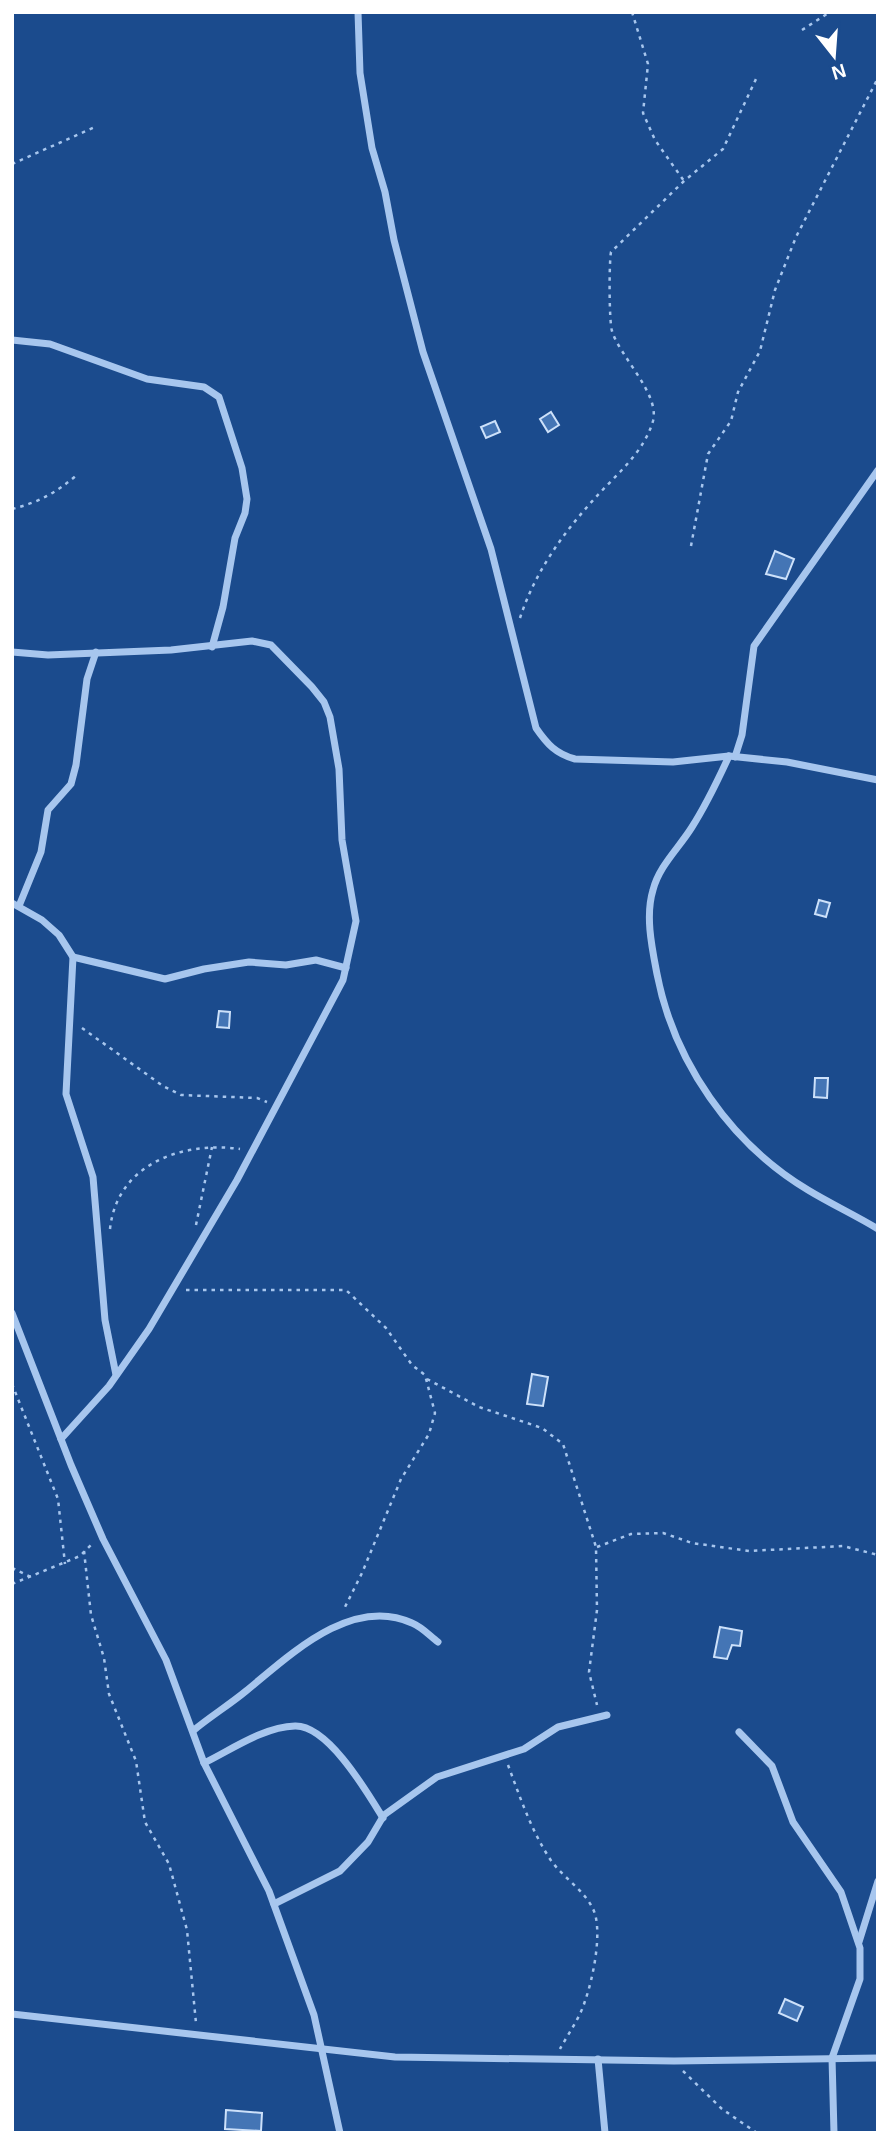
<svg xmlns="http://www.w3.org/2000/svg" width="890" height="2145" viewBox="0 0 890 2145" font-family="Arial,sans-serif">
<style>
.building{fill:#4475b5;stroke:#cde1fa;stroke-width:2}
.lines{fill:none;stroke-linecap:round;stroke-linejoin:round}
.path{stroke:#a7c6ee;stroke-width:2.5;stroke-dasharray:3.5 5;stroke-linecap:butt}
.street{stroke:#a7c6ee;stroke-width:7}
</style>
<rect width="100%" height="100%" fill="#1b4b8d"/>
<!-- building -->
<g class="building">
<path d="M551,412l8,13 -11,7 -8,-13z"/>
<path d="M495,421l5,11 -14,6 -5,-11z"/>
<path d="M775,551l19,8 -8,20 -20,-5z"/>
<path d="M819,900l11,3 -4,14 -11,-3z"/>
<path d="M219,1011l11,1 -1,16 -12,-1z"/>
<path d="M815,1078h13l-1,20 -13,-1z"/>
<path d="M532,1374l16,3 -5,29 -16,-2z"/>
<path d="M720,1627l22,4 -2,15 -8,-1 -5,14 -13,-2z"/>
<path d="M785,1999l18,8 -6,14 -18,-8z"/>
<path d="M226,2110l36,3 -1,18 -36,-2z"/>
</g>
<g class="lines">
<!-- path -->
<g class="path">
<path d="M632,12l16,52 -5,49 12,27 29,41"/>
<path d="M802,30l28,-18"/>
<path d="M12,164l83,-37"/>
<path d="M12,509c28,-7 45,-17 66,-35"/>
<path d="M691,546l17,-92 23,-33 7,-29 22,-41 15,-61 21,-53 82,-159"/>
<path d="M520,618c15,-46 43,-85 76,-121 21,-23 48,-45 57,-76 7,-27 -33,-64 -41,-90 -3,-9 -3,-69 -1,-79l73,-71 39,-32 33,-70"/>
<path d="M82,1028l81,58 18,9 76,3 10,4"/>
<path d="M196,1225l16,-78"/>
<path d="M110,1229c7,-66 74,-88 130,-80"/>
<path d="M186,1290h160l40,38 26,37 13,10 10,38 -6,21 -28,45 -39,94 -19,38"/>
<path d="M427,1379l52,28 63,21 21,16 33,103 1,63 -8,62 8,33"/>
<path d="M12,1384l46,115 7,65"/>
<path d="M597,1547l34,-13 32,-1 29,10 57,8 94,-5 35,9"/>
<path d="M84,1551l7,64 13,43 5,36 27,67 9,61 24,42 18,66 9,93"/>
<path d="M12,1568l19,9"/>
<path d="M12,1584l68,-28 12,-12"/>
<path d="M508,1765c12,32 23,65 42,94 12,18 32,29 42,48 12,20 1,72 -7,94 -5,17 -17,33 -25,48"/>
<path d="M683,2071l39,38 35,24"/>
</g>
<!-- street -->
<g class="street">
<path d="M358,12l2,61 12,75 13,44 9,48 29,112 68,197 45,179c11,16 20,26 39,31l98,3 56,-6 58,6 91,18"/>
<path d="M12,340l38,4 97,35 57,8 15,10 23,71 5,31 -2,14 -10,25 -12,69 -11,40"/>
<path d="M12,652l36,3 123,-5 81,-9 19,4 41,42 12,15 6,15 9,52 3,71 14,81 -13,59 -106,200 -88,149 -40,57 -48,53"/>
<path d="M729,756c-11,24 -23,49 -37,71 -13,21 -33,39 -39,63 -8,26 -1,58 4,84 17,88 74,170 151,216 23,14 47,25 70,39"/>
<path d="M735,757l7,-22 12,-89 124,-176"/>
<path d="M12,903l30,17 17,15 14,22 -7,137 27,83 12,143 11,55"/>
<path d="M19,906l22,-54 7,-42 23,-26 5,-19 11,-86 9,-27"/>
<path d="M73,957l92,22 39,-10 45,-7 37,3 30,-5 30,8"/>
<path d="M12,1313l59,152 32,74 63,121 38,103 65,128 45,124 26,118"/>
<path d="M194,1730c17,-14 35,-25 52,-39 43,-35 105,-96 166,-68 10,4 18,13 26,19"/>
<path d="M739,1732l33,34 21,56 48,70 19,56v31l-28,79 2,75"/>
<path d="M204,1763c27,-13 59,-36 91,-37 33,-1 72,66 88,92"/>
<path d="M274,1904l66,-33 28,-29 16,-27 53,-38 87,-28 34,-22 49,-12"/>
<path d="M859,1942l19,-61"/>
<path d="M12,2014l383,43 279,4 204,-3"/>
<path d="M598,2059l7,74"/>
</g>
</g>
<!-- border -->
<rect width="890" height="2145" fill="none" stroke="#ffffff" stroke-width="28"/>
<!-- north arrow -->
<g transform="translate(834 56) rotate(163)" stroke="#1b4b8d" stroke-width="5" paint-order="stroke">
<path d="M0-5L12 26L0 18L-12 26Z" fill="#ffffff"/>
<text y="-10" font-size="19" font-weight="bold" text-anchor="middle" fill="#ffffff">N</text>
</g>
</svg>
